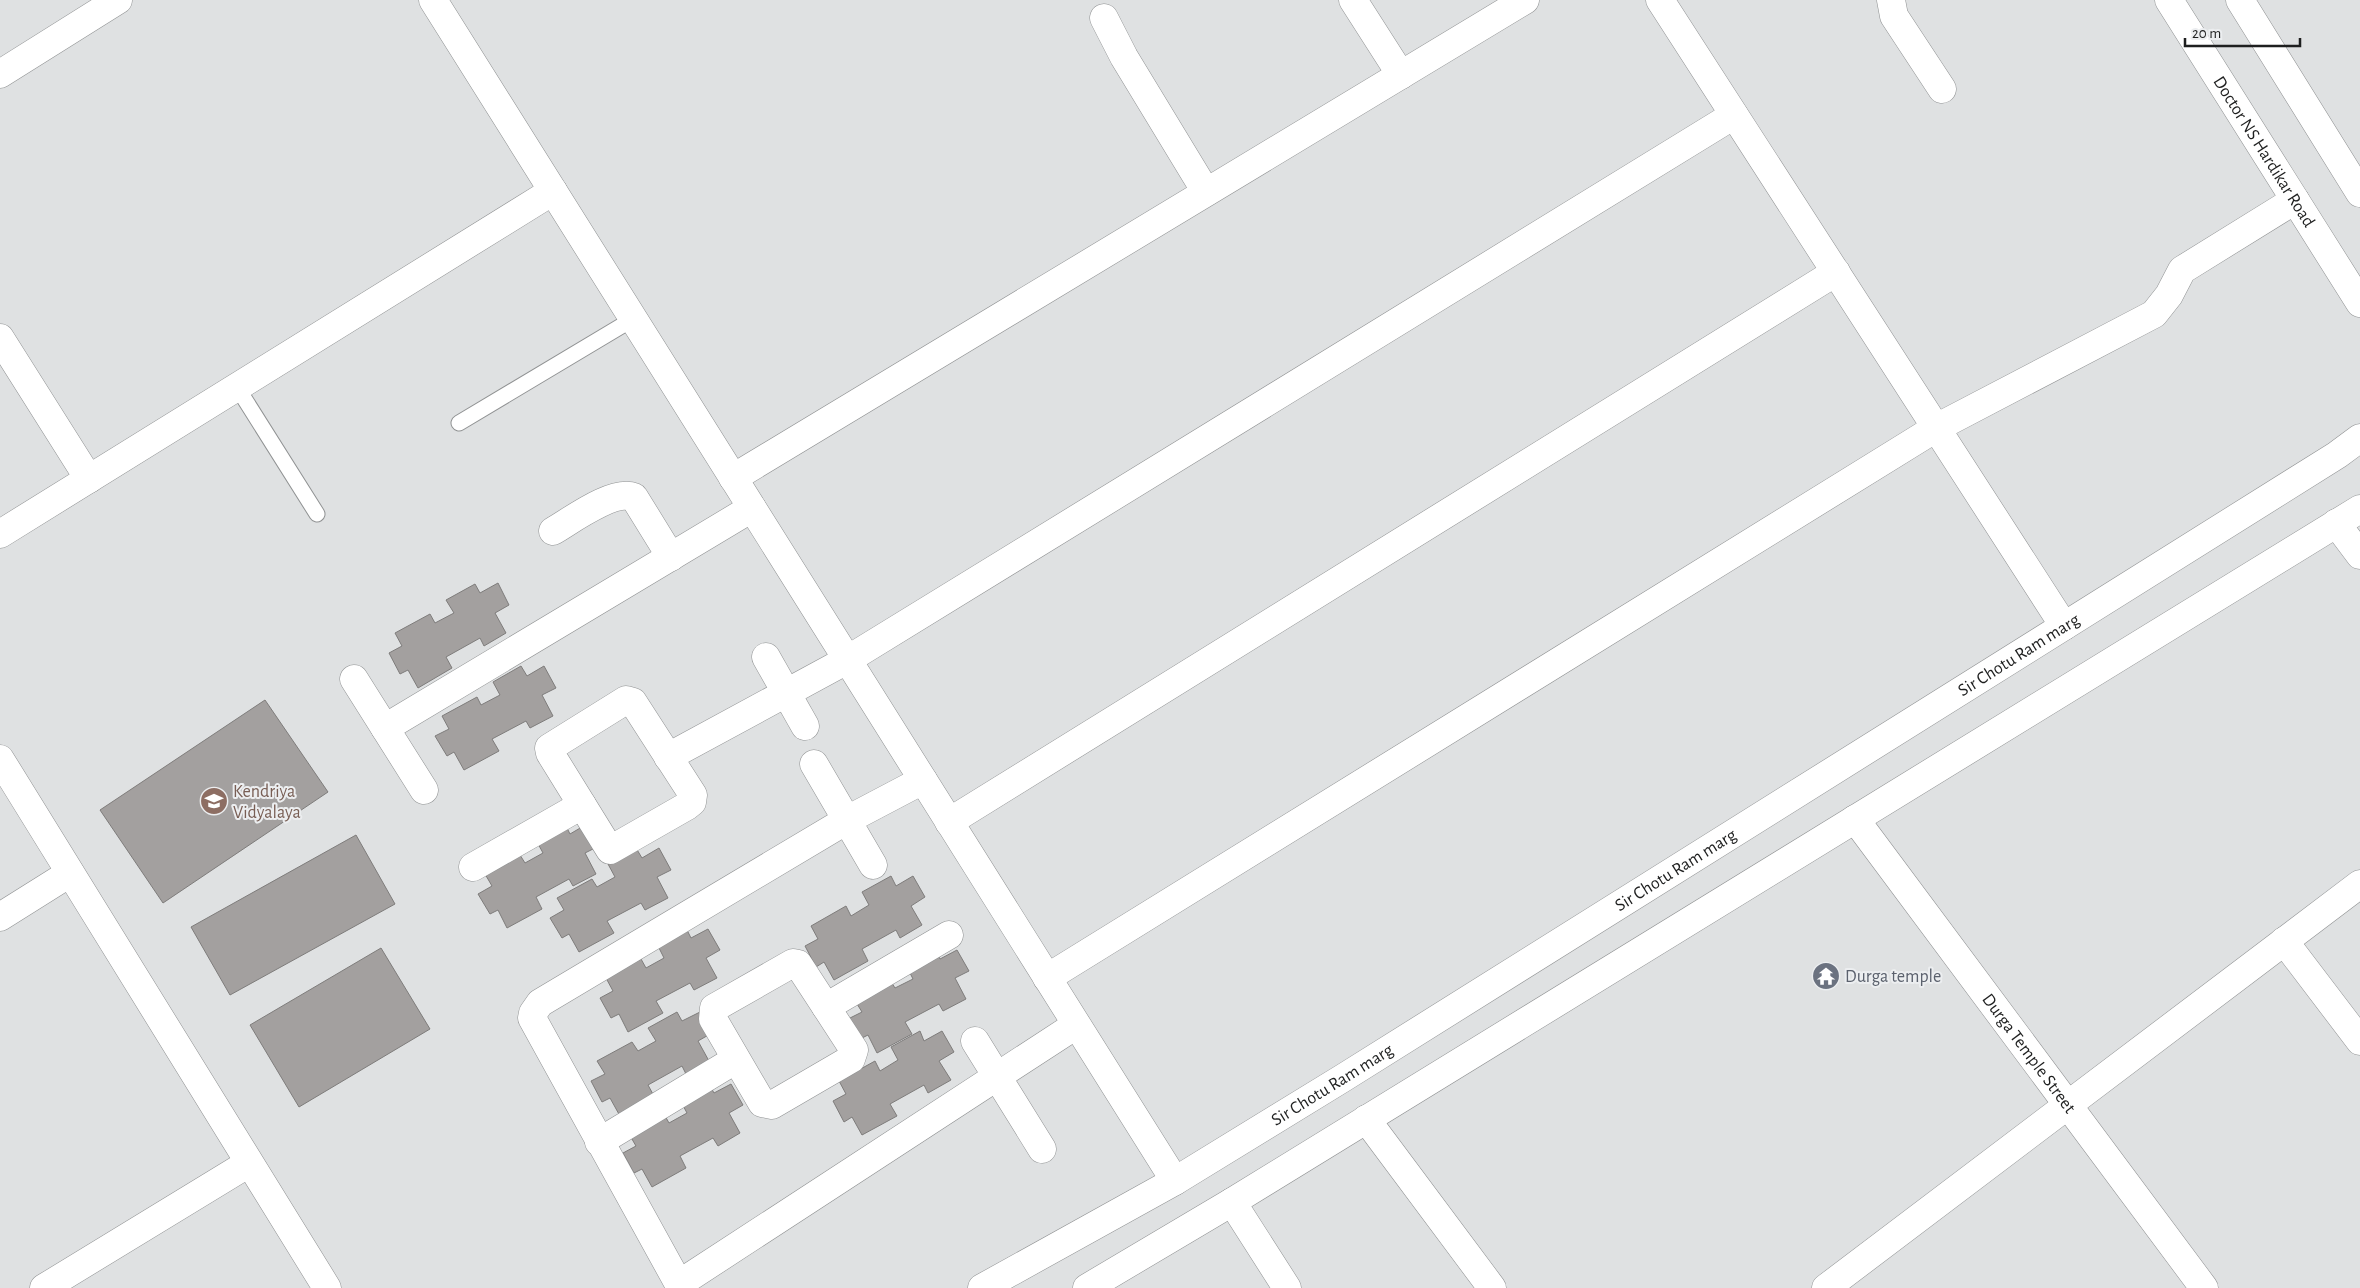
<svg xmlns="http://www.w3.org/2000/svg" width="2360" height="1288" viewBox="0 0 2360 1288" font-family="'Alegreya Sans',sans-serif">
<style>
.building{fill:#a3a09f;stroke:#7e7c7b}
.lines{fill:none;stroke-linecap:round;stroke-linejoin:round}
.service-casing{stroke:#909293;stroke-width:17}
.minor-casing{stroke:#909293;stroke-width:29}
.tertiary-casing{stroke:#909293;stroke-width:29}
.service{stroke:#fff;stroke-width:15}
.minor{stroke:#fff;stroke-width:28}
.tertiary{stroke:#fff;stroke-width:28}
.labels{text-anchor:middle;stroke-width:4;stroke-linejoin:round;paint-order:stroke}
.street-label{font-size:18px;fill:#1e1f1f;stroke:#eceef0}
.education-label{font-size:18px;fill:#785e54;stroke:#eceef0;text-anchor:start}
.worship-label{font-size:18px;fill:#5b616d;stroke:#eceef0;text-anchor:start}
</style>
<rect width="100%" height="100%" fill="#dfe1e2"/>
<!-- building -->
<g class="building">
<path d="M498,583l11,22 -14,8 11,20 -22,13 -4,-8 -34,19 6,11 -34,20 -10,-18 -8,4 -11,-21 13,-7 -7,-13 35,-19 5,9 19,-10 -8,-13 29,-16 5,9z"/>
<path d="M521,666l6,10 17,-10 12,22 -14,7 11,21 -23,12 -4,-7 -34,18 7,12 -35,19 -10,-18 -7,4 -12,-20 14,-7 -7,-13 35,-19 4,8 19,-10 -7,-13z"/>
<path d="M265,700l63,92 -165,111 -63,-93z"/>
<path d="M565,824l5,10 17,-10 12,22 -14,7 11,21 -23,12 -4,-7 -33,18 6,12 -35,19 -9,-18 -8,4 -12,-20 14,-8 -7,-12 35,-19 5,8 18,-10 -7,-13z"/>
<path d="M356,835l39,69 -165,91 -39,-68z"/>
<path d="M636,848l6,10 17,-10 12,22 -14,7 11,21 -23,12 -4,-7 -34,18 7,12 -35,19 -10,-18 -7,4 -12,-20 14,-8 -7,-12 35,-19 5,8 18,-10 -7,-13z"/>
<path d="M891,876l5,10 17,-10 12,21 -14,9 11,19 -22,13 -4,-8 -34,19 6,12 -34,19 -10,-18 -8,5 -11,-21 13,-7 -7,-13 35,-20 5,10 18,-11 -7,-13z"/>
<path d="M686,928l5,10 17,-9 12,21 -14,8 11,20 -23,12 -4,-7 -34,18 7,12 -35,19 -9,-18 -8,4 -11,-20 13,-7 -7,-13 35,-19 5,9 18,-10 -7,-14z"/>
<path d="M381,948l49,81 -131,78 -49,-82z"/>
<path d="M935,949l5,10 17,-9 12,21 -14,7 11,21 -23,12 -4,-7 -34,18 7,12 -35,19 -9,-18 -8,4 -12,-20 14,-7 -8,-13 36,-19 5,8 18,-9 -7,-14z"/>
<path d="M677,1012l5,9 18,-9 12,21 -14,8 11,20 -23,13 -4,-8 -34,19 6,11 -34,20 -10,-18 -8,4 -11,-21 14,-7 -8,-13 35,-19 6,9 18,-10 -8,-13z"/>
<path d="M920,1031l4,10 18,-10 12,21 -15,9 12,19 -23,13 -4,-8 -34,19 7,12 -35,19 -10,-18 -8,5 -11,-21 13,-7 -7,-13 36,-20 5,10 18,-11 -7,-13z"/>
<path d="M709,1084l5,9 17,-9 12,21 -14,8 11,20 -22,13 -5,-8 -33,18 6,12 -34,19 -10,-18 -8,4 -11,-20 13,-7 -7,-12 35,-20 5,9 18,-10 -7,-13z"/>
</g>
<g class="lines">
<!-- service casing -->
<g class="service-casing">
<g id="service">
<path d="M237,387l80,127"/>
<path d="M459,423l174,-104"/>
</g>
</g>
<!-- minor casing -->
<g class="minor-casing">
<g id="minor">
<path d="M433,0l742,1181"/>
<path d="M1353,0l48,75"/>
<path d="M1660,0l404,626"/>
<path d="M1891,0l3,16 48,73"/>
<path d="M1104,18l20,39 82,135"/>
<path d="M0,74l118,-74"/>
<path d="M0,338l89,141"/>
<path d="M733,478l792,-478"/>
<path d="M2336,523l24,32"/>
<path d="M553,531c19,-11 60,-42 81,-34l37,60"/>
<path d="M0,534l553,-343"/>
<path d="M766,657l39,69"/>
<path d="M354,679l70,111"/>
<path d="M626,700l7,2 60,93 -1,7 -5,4 -77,44 -60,-97 -1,-5z"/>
<path d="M385,728l367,-220"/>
<path d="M668,757l179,-97 887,-545"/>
<path d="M0,759l327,529"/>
<path d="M814,764l59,101"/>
<path id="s1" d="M1855,819l349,469"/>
<path d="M949,822l887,-550"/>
<path d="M473,867l109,-62"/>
<path d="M0,917l70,-44"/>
<path d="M2284,941l76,100"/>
<path d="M793,963l5,1 56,86 -3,9 -79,46 -10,-2 -49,-84 1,-11z"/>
<path d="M1047,978l889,-550 218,-114 15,-19 13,-25 113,-70"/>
<path d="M826,1007l123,-72"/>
<path d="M975,1041l67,108"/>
<path d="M599,1142l136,-82"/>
<path d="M1232,1202l55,86"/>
<path d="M679,1284l397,-259"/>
<path d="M44,1288l205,-125"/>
<path d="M681,1288l-149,-270 1,-5 7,-10 307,-183 76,-40"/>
<path d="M1826,1288l534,-404"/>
</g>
</g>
<!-- tertiary casing -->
<g class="tertiary-casing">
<g id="tertiary">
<path id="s2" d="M2169,0l191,303"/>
<path d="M2240,0l120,193"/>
<path d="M1366,1119l126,169"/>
<path id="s3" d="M982,1288l193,-107 168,-103 994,-623 23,-17"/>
<path d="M1087,1288l145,-86 1128,-693"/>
</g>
</g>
<!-- service -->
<use href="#service" class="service"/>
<!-- minor -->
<use href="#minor" class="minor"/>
<!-- tertiary -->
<use href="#tertiary" class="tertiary"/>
</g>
<!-- icons -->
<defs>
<g id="school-disc" transform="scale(1.4375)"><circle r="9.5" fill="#8d6e63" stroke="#eceef0"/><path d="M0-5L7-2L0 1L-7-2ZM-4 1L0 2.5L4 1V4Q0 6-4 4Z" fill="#fff"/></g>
<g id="temple-disc" transform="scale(1.4375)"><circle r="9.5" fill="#6b7280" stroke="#eceef0"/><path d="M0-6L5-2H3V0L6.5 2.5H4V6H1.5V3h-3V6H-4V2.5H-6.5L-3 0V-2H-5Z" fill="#fff"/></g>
</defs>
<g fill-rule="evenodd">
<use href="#school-disc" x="214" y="801"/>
<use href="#temple-disc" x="1826" y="976"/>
</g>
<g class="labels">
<!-- street labels -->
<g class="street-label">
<text dy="6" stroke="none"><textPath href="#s2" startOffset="179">Doctor NS Hardikar Road</textPath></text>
<text dy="6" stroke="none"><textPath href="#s3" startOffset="1215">Sir Chotu Ram marg</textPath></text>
<text dy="6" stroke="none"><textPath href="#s3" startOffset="810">Sir Chotu Ram marg</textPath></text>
<text dy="6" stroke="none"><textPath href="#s1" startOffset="292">Durga Temple Street</textPath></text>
<text dy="6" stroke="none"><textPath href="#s3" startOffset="405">Sir Chotu Ram marg</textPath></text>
</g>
<!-- education labels -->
<g class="education-label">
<text x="233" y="797">Kendriya<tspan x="233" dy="21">Vidyalaya</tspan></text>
</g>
<!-- worship labels -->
<g class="worship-label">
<text x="1845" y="982">Durga temple</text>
</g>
</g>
<!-- scale -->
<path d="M2185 38v8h115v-8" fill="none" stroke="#1e1f1f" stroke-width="2.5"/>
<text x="2192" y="38" font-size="15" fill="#1e1f1f" stroke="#eceef0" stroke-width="4" paint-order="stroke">20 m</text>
</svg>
